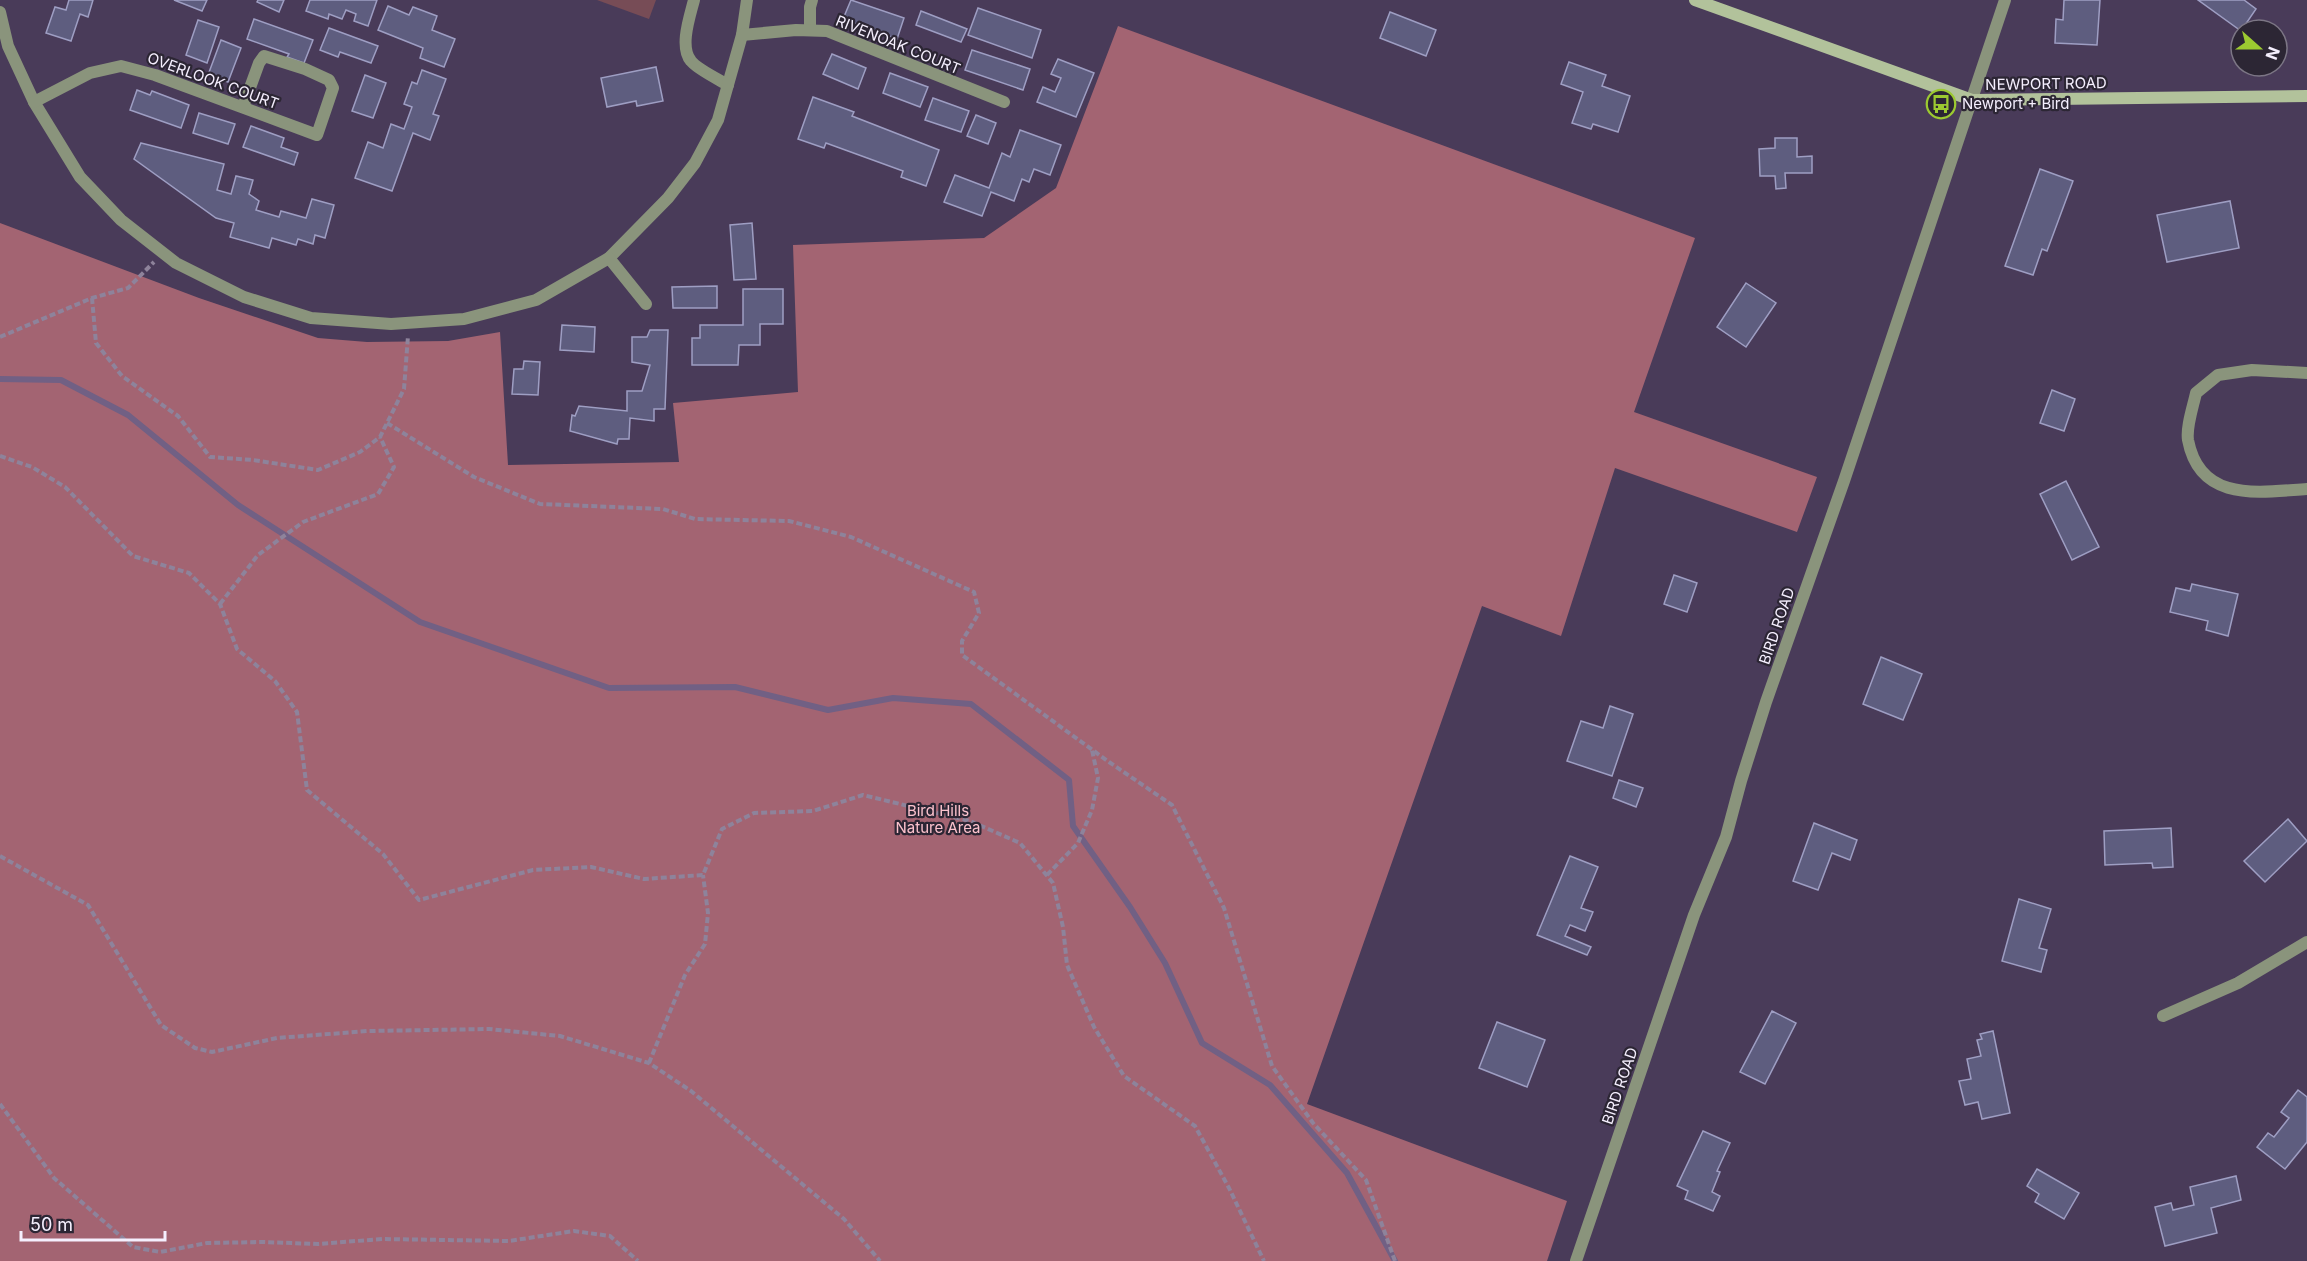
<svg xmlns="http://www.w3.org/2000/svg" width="2307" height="1261" viewBox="0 0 2307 1261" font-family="Inter,sans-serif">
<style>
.green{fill:#774c56}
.forest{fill:#a36472}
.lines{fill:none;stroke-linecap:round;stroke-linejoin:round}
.stream{stroke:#716084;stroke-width:6}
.building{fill:#5e5d7f;stroke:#9e9ec3;stroke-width:1.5}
.path{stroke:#8e839b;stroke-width:4;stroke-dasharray:6 3;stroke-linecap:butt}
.lane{stroke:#8a947c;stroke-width:12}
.street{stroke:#8a947c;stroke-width:12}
.secondary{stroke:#b2c29b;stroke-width:12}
.labels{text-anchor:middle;stroke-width:4.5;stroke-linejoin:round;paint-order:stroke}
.street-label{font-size:15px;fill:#f5effe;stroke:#2c2634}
.poi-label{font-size:15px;fill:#f5effe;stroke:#2c2634;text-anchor:start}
.park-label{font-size:15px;fill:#fcc2cd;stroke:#2c2634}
</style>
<rect width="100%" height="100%" fill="#493b59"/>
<!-- green -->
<path class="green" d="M597,0h59l-7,19z"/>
<!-- forest -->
<path class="forest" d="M1118,26l577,212 -61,174 183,65 -20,55 -182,-64 -54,168 -79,-30 -175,498 260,97 -20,60h-1547v-1038l199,75 119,40 49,4 81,-1 52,-9 8,133 171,-3 -6,-59 125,-11 -5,-147 191,-7 72,-50z"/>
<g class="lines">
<!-- stream -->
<path class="stream" d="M0,379l61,1 67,35 110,90 182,117 189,66 126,-1 93,23 65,-12 78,6 98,76 4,46 57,81 35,56 37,80 68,42 77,88 48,88"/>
</g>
<!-- building -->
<g class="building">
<path d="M69,0h24l-5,17 -8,-3 -9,27 -25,-8 9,-26 11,3z"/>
<path d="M174,0h33l-5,11z"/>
<path d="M258,0h26l-5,12 -22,-10z"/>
<path d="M310,0h67l-9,26 -14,-5 2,-7 -10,-4 -4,9 -13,-5 -1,5 -22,-8z"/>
<path d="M851,0l53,18 -7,21 -54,-20z"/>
<path d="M2064,0h36l-3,45 -42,-2 1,-24 7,1z"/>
<path d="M2198,0h46l12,9 -15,22z"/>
<path d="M388,6l21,9 4,-8 24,9 -5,14 23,9 -11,28 -24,-9 3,-10 -45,-18z"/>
<path d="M978,8l63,22 -9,28 -64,-23z"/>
<path d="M921,11l46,18 -6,13 -45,-17z"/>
<path d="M1390,12l46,18 -10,26 -46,-18z"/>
<path d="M254,19l59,21 -9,23 -17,-6 2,-3 -42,-15z"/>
<path d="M198,20l21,7 -12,36 -21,-8z"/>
<path d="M329,28l49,18 -7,17 -31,-11 -2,5 -18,-7z"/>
<path d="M221,40l20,8 -13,34 -20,-7z"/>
<path d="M972,50l58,19 -7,21 -58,-20z"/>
<path d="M832,54l34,14 -8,21 -35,-15z"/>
<path d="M1058,59l36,14 -18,44 -39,-15 6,-15 12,5 6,-14 -10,-4z"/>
<path d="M1569,62l37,13 -4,11 28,10 -12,36 -25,-8 -2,5 -19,-6 11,-31 -22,-8z"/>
<path d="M656,67l7,34 -26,5 -1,-5 -29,6 -6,-29z"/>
<path d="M422,70l24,9 -13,35 6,2 -9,24 -17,-7 -21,58 -37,-13 13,-36 15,6 8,-24 13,5 8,-22 -8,-3 8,-22 5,2z"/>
<path d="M890,73l38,14 -8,20 -37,-14z"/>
<path d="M365,75l21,8 -13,35 -21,-7z"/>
<path d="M137,90l13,5 2,-4 37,14 -8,23 -51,-18z"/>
<path d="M813,97l41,15 -2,4 87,34 -13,36 -25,-9 2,-6 -77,-28 -2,5 -26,-9z"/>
<path d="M933,98l36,13 -8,21 -36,-12z"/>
<path d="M199,113l36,11 -7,20 -35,-11z"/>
<path d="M976,115l20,8 -8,21 -21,-8z"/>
<path d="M251,126l33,12 -3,9 17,6 -4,12 -51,-18z"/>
<path d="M1020,130l41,15 -11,30 -16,-6 -5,13 -7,-3 -8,22 -23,-9 -9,24 -38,-14 11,-27 34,13 13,-35 8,4z"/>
<path d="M1775,138h22v19l15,-1v17h-27l1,15 -10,1 -1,-13h-15l-1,-27 16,-1z"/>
<path d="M141,143l83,21 -7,26 14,4 5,-18 17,4 -4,14 10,7 -3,9 23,7 2,-6 25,7 6,-19 22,6 -9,33 -10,-3 -2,9 -15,-5 -2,6 -24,-7 -3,10 -39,-11 4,-14 -18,-5 -82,-59z"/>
<path d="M2040,169l33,12 -26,70 -5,-2 -9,26 -28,-9z"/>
<path d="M2230,201l9,47 -72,14 -10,-47z"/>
<path d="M752,223l4,56 -22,1 -4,-55z"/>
<path d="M1746,283l30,20 -30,44 -29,-20z"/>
<path d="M717,286v22h-44l-1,-21z"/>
<path d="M743,289h40v35h-23v21h-21l-1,20h-46v-27h8v-13h43z"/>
<path d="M562,325l33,2 -1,25 -34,-2z"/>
<path d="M650,330h18l-3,79h-11v12l-24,-3 -1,21h-11l-1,5 -47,-13 2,-16 3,1 4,-10 48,5v-20h15l8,-26 -18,-3v-25h15z"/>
<path d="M524,361l16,1 -2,33 -26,-1 2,-25h9z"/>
<path d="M2052,390l23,9 -11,32 -24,-8z"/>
<path d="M2066,481l33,66 -27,13 -32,-66z"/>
<path d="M1674,575l23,8 -10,29 -23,-8z"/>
<path d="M2192,584l46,10 -10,42 -22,-6 2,-9 -38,-9 6,-24 14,3z"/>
<path d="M1881,657l41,17 -19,46 -40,-16z"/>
<path d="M1610,706l23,8 -21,62 -45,-15 14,-40 22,7z"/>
<path d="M1619,780l24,8 -7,19 -23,-9z"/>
<path d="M2288,819l19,22 -42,41 -21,-21z"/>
<path d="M1814,823l43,17 -7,20 -18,-7 -14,37 -25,-9z"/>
<path d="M2171,828l2,39 -20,1 -1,-5 -47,2 -1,-34z"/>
<path d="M1570,856l28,11 -17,41 12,4 -8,19 -15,-6 -5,11 26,11 -4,8 -50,-20z"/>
<path d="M2019,899l32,10 -12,39 8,2 -6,22 -39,-11z"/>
<path d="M1772,1011l24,12 -31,61 -25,-12z"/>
<path d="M1497,1022l48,18 -18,47 -48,-19z"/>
<path d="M1993,1031l17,82 -28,6 -4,-17 -13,3 -6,-24 12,-2 -4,-20 14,-3 -4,-16 5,-1 -2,-5z"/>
<path d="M2298,1090l9,7v45l-22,27 -28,-22 11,-14 6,4 15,-19 -8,-6z"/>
<path d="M1703,1131l27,12 -13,28 3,1 -8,20 8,4 -7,15 -28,-12 3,-8 -11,-5z"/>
<path d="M2037,1169l42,24 -15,26 -29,-17 4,-8 -12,-8z"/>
<path d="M2236,1176l5,24 -30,8 6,25 -52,13 -10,-39 16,-4 2,7 21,-5 -4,-18z"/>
</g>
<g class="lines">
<!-- path -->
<g class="path">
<path d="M92,298l4,45 26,33 56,40 32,41 43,3 65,10 42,-18 20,-15 24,-48 4,-53"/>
<path d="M0,337l92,-39 36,-10 26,-26"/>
<path d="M387,423l87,54 66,27 123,5 32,10 94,2 62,16 123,55 5,21 -17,28v14l147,107 63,43 52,103 48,158 41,57 53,57 29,81"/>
<path d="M0,456l32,11 33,20 68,69 56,17 31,31 17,45 38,32 22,31 10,78 76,64 36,46 114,-30 58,-3 53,12 59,-4 19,-46 32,-16 59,-2 50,-16 107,26 50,22 33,40 10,44 4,38 27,62 30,49 71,50 34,62 35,73"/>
<path d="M220,604l38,-49 45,-33 75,-28 16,-27 -14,-30"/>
<path d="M0,856l88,49 73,120 34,23 17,4 65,-14 91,-7 121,-2 71,7 89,27 42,28 153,128 36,42"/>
<path d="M1047,875l31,-32 14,-33 6,-32 -6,-28"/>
<path d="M649,1063l36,-88 20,-31 3,-31 -5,-38"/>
<path d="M0,1104l54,74 79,69 27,5 47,-9 56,-1 55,2 64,-5 127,2 65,-10 36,5 28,25"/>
</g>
<!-- lane -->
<g class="lane">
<path d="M694,0c-4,16 -15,47 -3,61 6,8 27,18 37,24"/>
<path d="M810,30v-23l2,-7"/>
<path d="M2307,373l-55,-3 -34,5 -22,18c-3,14 -10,34 -8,47 12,63 71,52 119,49"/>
</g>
<!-- street -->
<g class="street">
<path d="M0,12l8,34 26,56 46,75 41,43 55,43 68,34 67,21 80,6 73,-5 72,-19 73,-42 59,-60 27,-35 23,-43 24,-85 5,-35"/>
<path d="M742,35l54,-5 31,1 177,71"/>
<path d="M34,102l56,-29 31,-7 34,9 162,60 16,-47 -4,-8 -24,-11 -41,-13 -5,7 -16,44"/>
<path d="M609,258l37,46"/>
<path d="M2163,1016l75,-33 69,-41"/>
<path d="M1576,1261l118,-346 32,-78 15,-56 25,-79 78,-221 161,-481"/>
</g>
<!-- secondary -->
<path class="secondary" d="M1695,0l277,100 335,-4"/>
</g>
<!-- icons -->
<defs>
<g id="bus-ring" transform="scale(1.5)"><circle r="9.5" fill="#2c2634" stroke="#9cca31" stroke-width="1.5"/><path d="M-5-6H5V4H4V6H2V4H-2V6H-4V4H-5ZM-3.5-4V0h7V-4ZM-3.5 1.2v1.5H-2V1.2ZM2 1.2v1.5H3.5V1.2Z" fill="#9cca31"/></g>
</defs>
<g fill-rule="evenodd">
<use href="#bus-ring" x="1941" y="104"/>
</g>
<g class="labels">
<!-- street labels -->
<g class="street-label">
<text transform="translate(898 45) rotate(22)" y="5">RIVENOAK COURT</text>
<text transform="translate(213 81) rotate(20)" y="5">OVERLOOK COURT</text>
<text transform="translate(2046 84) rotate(-1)" y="5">NEWPORT ROAD</text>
<text transform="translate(1777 626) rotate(-71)" y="5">BIRD ROAD</text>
<text transform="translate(1620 1086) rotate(-71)" y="5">BIRD ROAD</text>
</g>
<!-- poi labels -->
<g class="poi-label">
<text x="1962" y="109">Newport + Bird</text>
</g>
<!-- park labels -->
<g class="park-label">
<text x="938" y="816">Bird Hills<tspan x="938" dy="17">Nature Area</tspan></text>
</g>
</g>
<!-- north arrow -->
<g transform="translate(2259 48) rotate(111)"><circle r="28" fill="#2c2634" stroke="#7c7685" stroke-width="1.5"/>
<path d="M0-4.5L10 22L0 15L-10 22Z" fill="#9cca31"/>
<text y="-9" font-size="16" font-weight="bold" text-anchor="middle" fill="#f5effe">N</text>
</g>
<!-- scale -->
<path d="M21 1231v9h144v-9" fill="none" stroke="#f5effe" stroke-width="3"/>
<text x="30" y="1231" font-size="18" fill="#f5effe" stroke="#2c2634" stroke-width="4.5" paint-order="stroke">50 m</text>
</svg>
